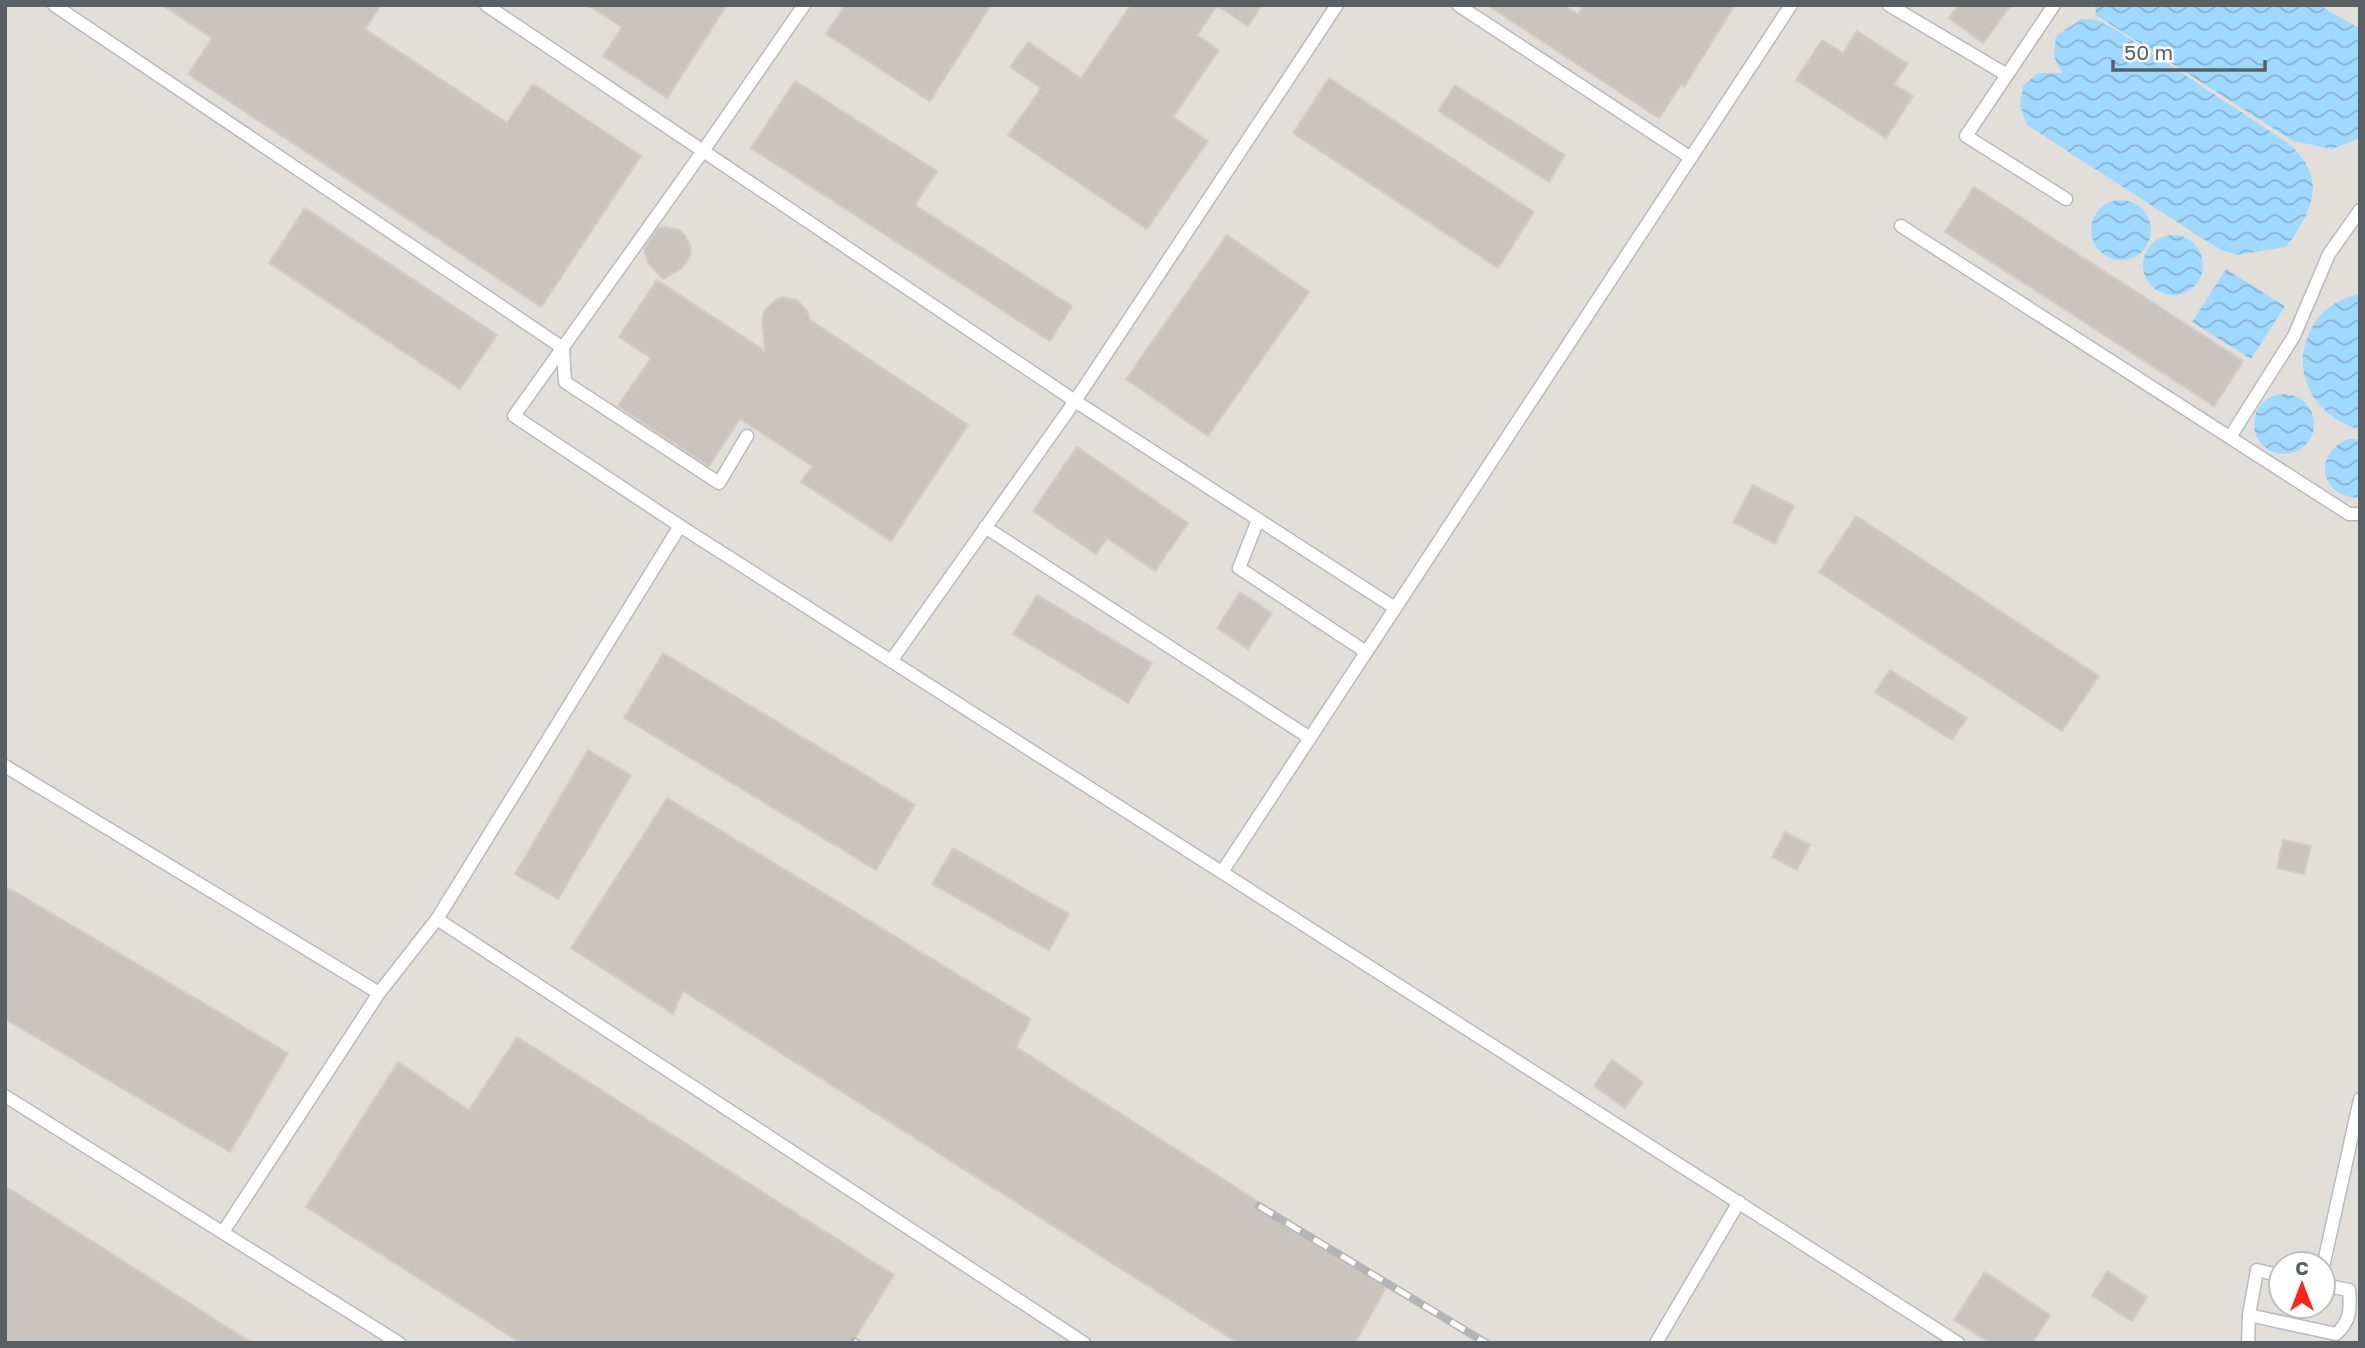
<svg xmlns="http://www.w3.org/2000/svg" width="2365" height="1348" viewBox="0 0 2365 1348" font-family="'Golos Text',sans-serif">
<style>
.industrial{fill:#e2ded9;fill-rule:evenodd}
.water{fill:url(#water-waves)}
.building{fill:#c9c5be;stroke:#d4ccbf;stroke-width:2}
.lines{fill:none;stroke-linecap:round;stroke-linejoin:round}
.lane-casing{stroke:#b7babf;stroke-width:15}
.lane{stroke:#fff;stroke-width:12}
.rail-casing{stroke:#b3b4b5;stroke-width:8}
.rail{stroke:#fff;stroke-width:5;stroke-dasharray:16;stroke-linecap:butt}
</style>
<defs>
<pattern id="water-waves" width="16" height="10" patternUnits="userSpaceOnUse" patternTransform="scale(1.75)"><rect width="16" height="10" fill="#a0d9ff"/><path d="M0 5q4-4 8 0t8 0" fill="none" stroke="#85b3d2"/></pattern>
</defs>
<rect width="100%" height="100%" fill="#eeebe1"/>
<!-- industrial -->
<path class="industrial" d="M5,5h2355v1338h-2355zM2281,1264h42v42h-42z"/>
<!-- water -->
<g class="water">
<path d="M2095,5h224l41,24v109l-28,11 -39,-8 -197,-126z"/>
<path d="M2082,19l15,1 18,9 176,116c6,7 14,15 17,23 14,28 -6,57 -22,79l-49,8 -18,-6 -192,-124 -7,-19 3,-20 15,-13h24l-8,-16 2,-21z"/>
<circle cx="2121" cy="230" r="30"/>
<circle cx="2173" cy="265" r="30"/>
<path d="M2226,269l59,37 -34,53 -59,-37z"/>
<path d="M2360,293v137c-51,-15 -75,-67 -42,-112 10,-14 26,-19 42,-25z"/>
<circle cx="2284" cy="424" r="30"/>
<path d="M2348,439h12v59c-40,0 -48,-44 -12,-59z"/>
</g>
<!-- building -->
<g class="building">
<path d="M162,5h219l-16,24 142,94 26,-39 108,72 -100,151 -353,-233 24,-36z"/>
<path d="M587,5h140l-60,93 -64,-42 19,-29z"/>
<path d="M845,5h146l-61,96 -104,-67z"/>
<path d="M1131,5h131l-14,21 -31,-20 -20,29 22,15 -46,67 35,24 -61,88 -139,-94 33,-47 -31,-21 18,-25 53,36z"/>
<path d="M1487,5h77l14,9 6,-9h151l-51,82 -2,-4 -23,35z"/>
<path d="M1959,5h52l-28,38 -34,-25z"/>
<path d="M1857,31l51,33 -14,20 19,12 -27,42 -90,-58 26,-40 21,13z"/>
<path d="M1329,78l205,134 -36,56 -205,-135z"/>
<path d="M795,81l142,90 -22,34 157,101 -22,35 -299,-193z"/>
<path d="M1455,85l110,70 -16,27 -111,-71z"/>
<path d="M1974,187l269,174 -29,45 -269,-174z"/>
<path d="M305,208l192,127 -37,54 -191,-126z"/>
<path d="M664,227l15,3 6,5 6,13 -1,8 -8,12 -19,11 -15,-16 -4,-14 14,-21z"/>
<path d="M1227,235l82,57 -101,144 -82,-57z"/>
<path d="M657,280l108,71 -3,-32 2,-8 11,-11 7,-3 15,3 10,11 3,9 158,105 -77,116 -90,-59 11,-16 -72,-47 -31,47 -91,-60 33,-48 -32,-21z"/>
<path d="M1077,447l111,76 -33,48 -48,-33 -11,16 -63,-43z"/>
<path d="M1753,485l41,21 -19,38 -42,-22z"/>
<path d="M1856,516l243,160 -37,55 -243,-159z"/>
<path d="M1240,592l32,21 -24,36 -31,-21z"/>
<path d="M1037,595l115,68 -24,40 -115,-69z"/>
<path d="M663,653l252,152 -39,65 -252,-152z"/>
<path d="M1890,670l77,48 -15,22 -77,-48z"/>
<path d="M588,750l43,25 -73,124 -43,-25z"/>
<path d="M667,798l364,221 -15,28 372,237 -33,59h-117l-555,-352 -10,23 -102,-66z"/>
<path d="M1785,832l25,13 -13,25 -25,-13z"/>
<path d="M2283,840l28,6 -7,28 -27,-6z"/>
<path d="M953,848l116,66 -20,36 -117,-66z"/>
<path d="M5,886l283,167 -58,99 -225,-133z"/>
<path d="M517,1037l377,238 -42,68h-331l-215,-136 92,-145 71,48z"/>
<path d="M1612,1060l31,22 -18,26 -31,-22z"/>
<path d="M5,1186l247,157h-247z"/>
<path d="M2107,1271l40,26 -15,24 -40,-25z"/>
<path d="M1985,1272l65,43 -18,28h-42l-36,-23z"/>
</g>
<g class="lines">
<!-- lane casing -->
<g class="lane-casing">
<g id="lane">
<path d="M54,5l509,343 2,34 154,101 28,-47"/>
<path d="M486,5l589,396 262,-396"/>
<path d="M1458,5l233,153"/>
<path d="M1889,5l118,70"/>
<path d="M2054,5l-88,131 100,63"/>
<path d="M1901,226l448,288h11"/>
<path d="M2230,437l64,-101 35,-82 31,-44"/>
<path d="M1258,520l-19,48 127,84"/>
<path d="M680,526l-166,-110 189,-265 101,-146"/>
<path d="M985,527l325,211"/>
<path d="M891,661l184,-260 320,207"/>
<path d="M5,766l374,227"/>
<path d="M1222,872l569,-867"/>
<path d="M437,919l647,424"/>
<path d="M5,1096l394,247"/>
<path d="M223,1232l156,-239 58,-74 243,-393 1278,817"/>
<path d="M2323,1267l37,-168"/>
<path d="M2249,1315l87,19c14,-12 15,-25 13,-44l-26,-5"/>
<path d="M1656,1343l83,-141"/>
<path d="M2248,1343l1,-28 8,-45 24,6"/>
</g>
</g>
<!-- lane -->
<use href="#lane" class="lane"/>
<!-- rail casing -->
<g class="rail-casing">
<g id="rail">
<path d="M1259,1206l227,137"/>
<path d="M854,1341l3,2"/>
</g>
</g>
<!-- rail -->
<use href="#rail" class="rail"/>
</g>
<!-- border -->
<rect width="2365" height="1348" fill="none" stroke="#5a5f64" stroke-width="14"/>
<!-- north arrow -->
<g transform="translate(2302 1285)"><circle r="33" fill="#ffffff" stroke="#bdbfc1" stroke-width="2"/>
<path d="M0-5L12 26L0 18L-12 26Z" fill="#fc231a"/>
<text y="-10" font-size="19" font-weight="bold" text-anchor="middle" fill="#5a5f64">С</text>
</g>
<!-- scale -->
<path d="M2113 60v10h152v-10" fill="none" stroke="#5a5f64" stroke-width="3.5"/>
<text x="2124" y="60" font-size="21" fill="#5a5f64" stroke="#ffffff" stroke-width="5" paint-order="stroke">50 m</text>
</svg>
